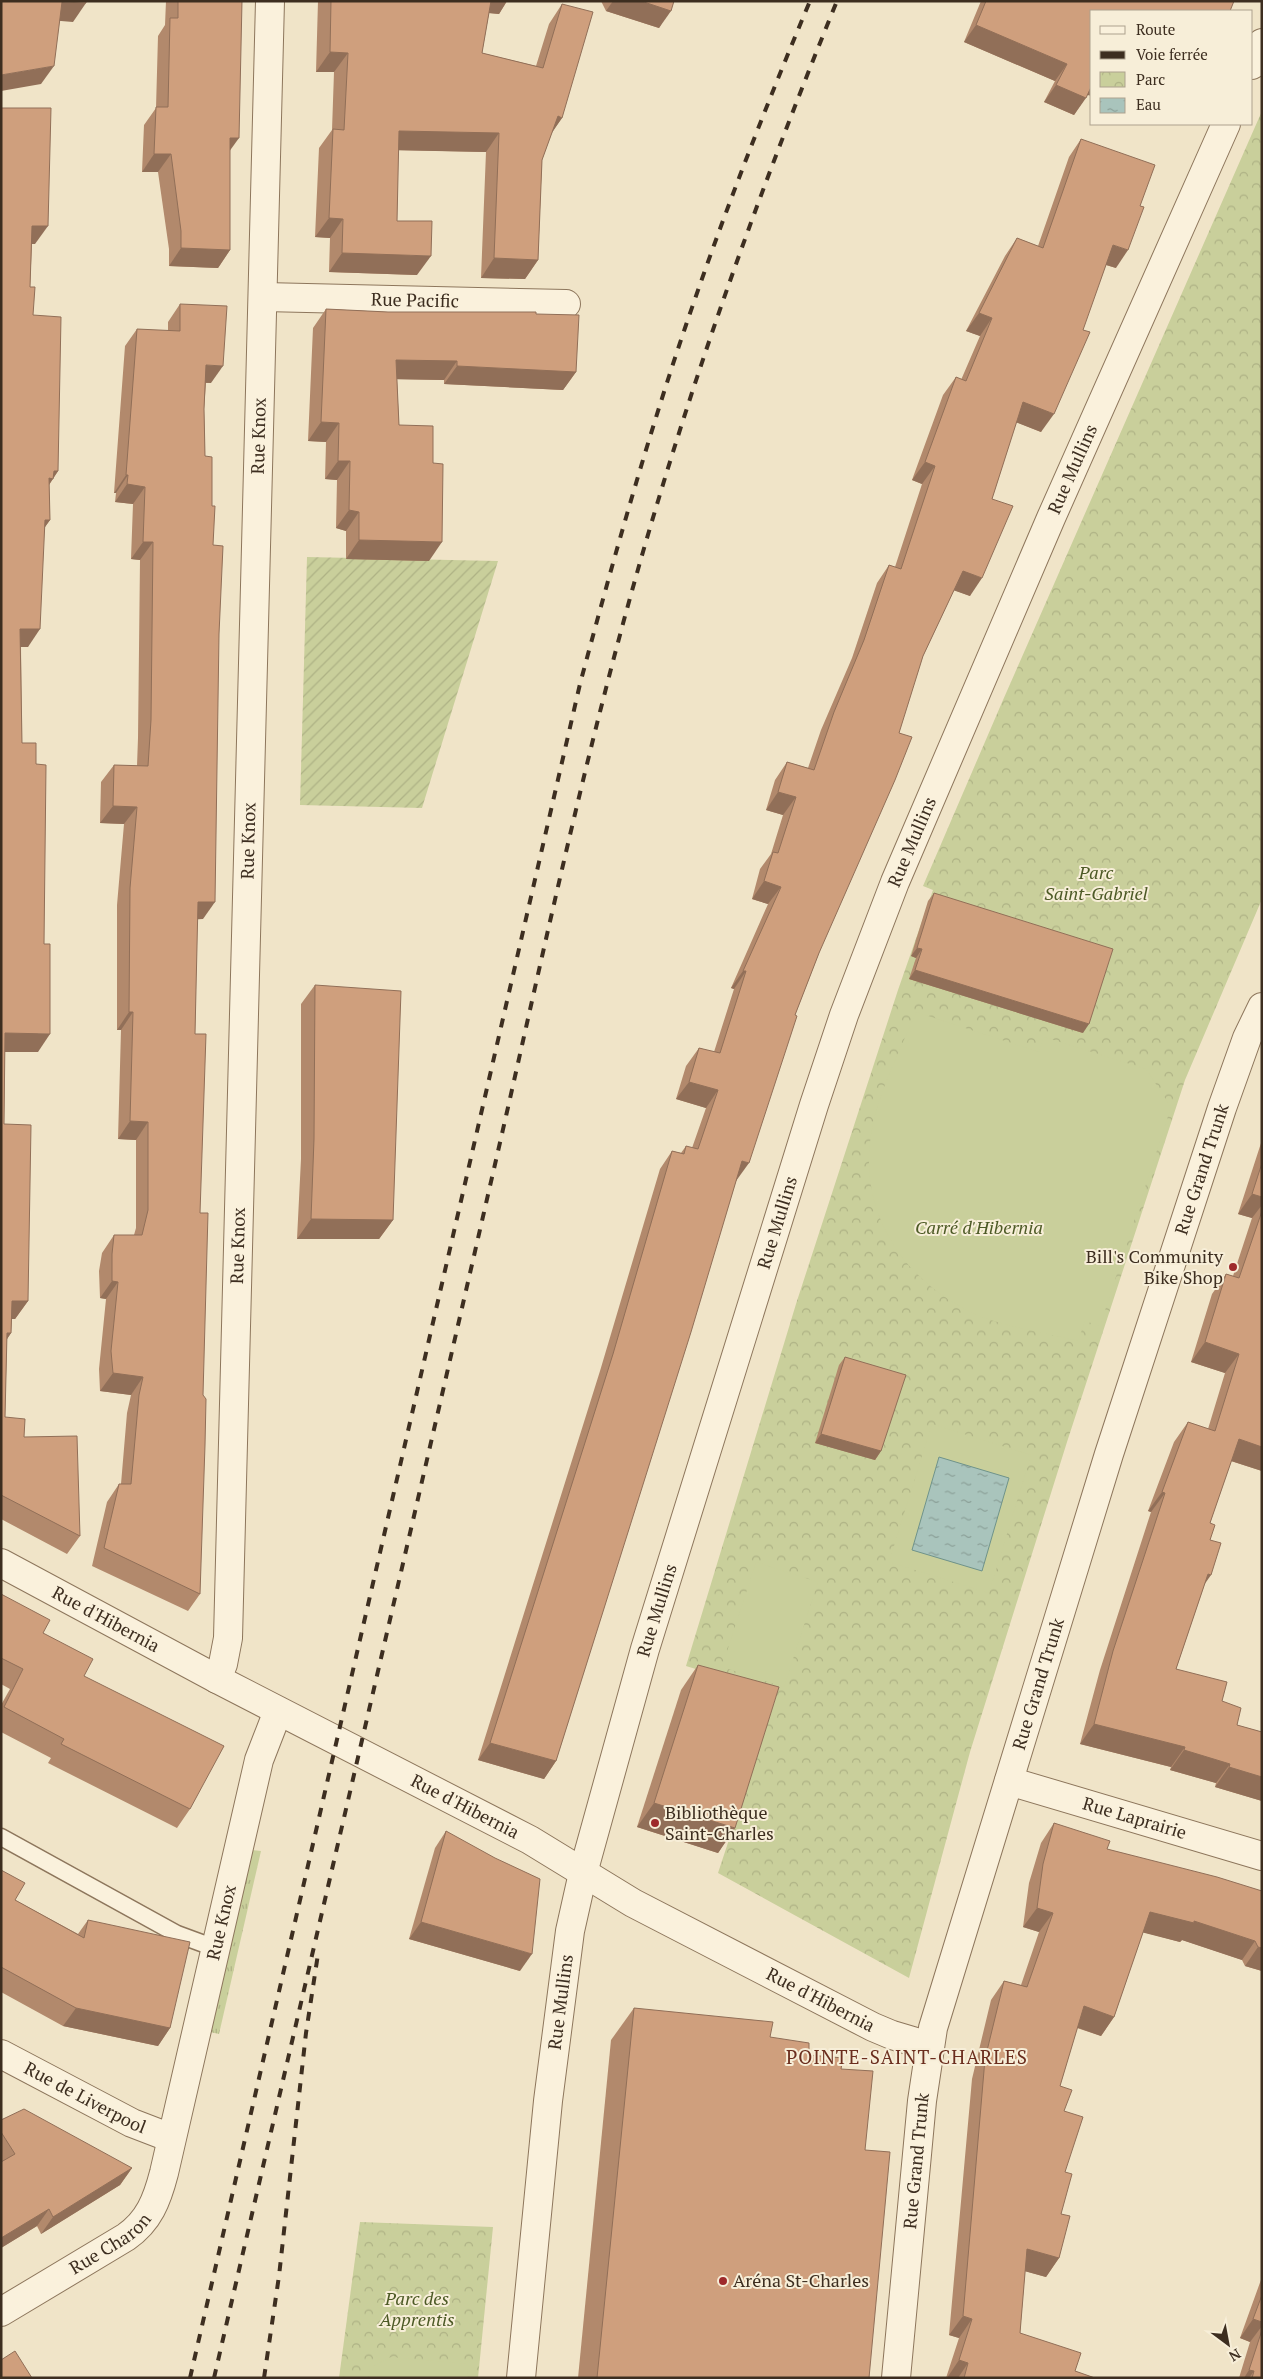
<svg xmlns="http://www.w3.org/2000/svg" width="1263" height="2379" viewBox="0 0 1263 2379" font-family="'PT Serif',serif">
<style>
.grass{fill:url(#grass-tufts)}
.park{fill:url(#park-crowns)}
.garden{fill:url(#garden-furrows)}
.pitch{fill:#c9cf9b}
.water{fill:url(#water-ripples);stroke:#6f938a}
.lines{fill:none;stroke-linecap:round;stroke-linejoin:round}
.lane-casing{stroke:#8d765c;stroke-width:19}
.street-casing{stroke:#8d765c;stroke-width:30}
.lane{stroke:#faf1dc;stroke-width:16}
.street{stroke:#faf1dc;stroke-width:28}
.rail{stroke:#3d2e20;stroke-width:4;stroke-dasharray:9 9;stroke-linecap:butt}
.wall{fill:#b2896c}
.shaded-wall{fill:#916f58}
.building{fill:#cf9f7d;stroke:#916f58}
.poi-dot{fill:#9e2a2b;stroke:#f7eed8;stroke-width:2}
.labels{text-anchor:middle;stroke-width:4;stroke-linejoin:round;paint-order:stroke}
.street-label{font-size:18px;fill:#3d2e20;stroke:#f7eed8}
.park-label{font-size:18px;font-style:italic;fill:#4d5a26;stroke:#f7eed8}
.poi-label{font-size:18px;fill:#3d2e20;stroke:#f7eed8;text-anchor:start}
.neighbourhood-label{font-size:19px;letter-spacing:1px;fill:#6b2e1e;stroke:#f7eed8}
</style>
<defs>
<pattern id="grass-tufts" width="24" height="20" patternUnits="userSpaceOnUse" patternTransform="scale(1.25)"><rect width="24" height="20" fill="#c9cf9b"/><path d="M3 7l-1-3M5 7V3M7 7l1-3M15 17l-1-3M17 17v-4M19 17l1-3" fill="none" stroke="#aeb285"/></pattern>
<pattern id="park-crowns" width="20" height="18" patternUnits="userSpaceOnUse" patternTransform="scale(1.25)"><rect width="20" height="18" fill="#c9cf9b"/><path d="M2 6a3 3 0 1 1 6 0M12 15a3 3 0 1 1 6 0" fill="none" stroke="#aeb285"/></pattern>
<pattern id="garden-furrows" width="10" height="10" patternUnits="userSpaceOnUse" patternTransform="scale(1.25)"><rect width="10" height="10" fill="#c9cf9b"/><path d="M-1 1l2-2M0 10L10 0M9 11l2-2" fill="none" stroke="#aeb285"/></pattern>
<pattern id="water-ripples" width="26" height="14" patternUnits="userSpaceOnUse" patternTransform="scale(1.25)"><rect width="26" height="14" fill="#a9c4bc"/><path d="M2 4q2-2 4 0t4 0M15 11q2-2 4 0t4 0" fill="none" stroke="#8ba098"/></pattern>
</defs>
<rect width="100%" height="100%" fill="#f0e4c8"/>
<!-- grass -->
<path class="grass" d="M252,1850l9,1 -42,183 -9,-2z"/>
<!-- park -->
<g class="park">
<path d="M1262,111v788l-77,181 -118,362 -97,310 -61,226 -191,-105 59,-179 -91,-28 110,-362 102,-314 35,-100 -10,-4 80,-186z"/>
<path d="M360,2222l133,5 -15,151h-139z"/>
</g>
<!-- garden -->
<path class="garden" d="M307,557l191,4 -76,247 -122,-3z"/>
<!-- pitch -->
<g class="pitch">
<path d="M916,1012l123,40 5,-15 102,32 25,38 -71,219 -15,-5 -7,20c-29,-7 -71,-14 -98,-25 -76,-32 -124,-105 -108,-187 7,-39 29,-80 44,-117z"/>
<path d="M932,1424l99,31 -42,138 -100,-31z"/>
<path d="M756,1562l62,20 -34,105 -62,-20z"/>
<path d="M391,2357l77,7 -1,14h-98l1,-10z"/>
</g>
<!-- water -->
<path class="water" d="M939,1457l70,21 -27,93 -70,-21z"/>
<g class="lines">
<!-- lane casing -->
<g class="lane-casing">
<path id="lane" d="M1,1837l176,97 38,14"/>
</g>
<!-- street casing -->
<g class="street-casing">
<g id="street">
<path d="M1252,65l10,-22"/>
<path id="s1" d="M264,297l302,7"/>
<path id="s2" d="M1,1563l216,116 313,161 103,63 240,124 19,8 37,11"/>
<path id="s3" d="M217,1679l6,-15 5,-26 42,-1637"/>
<path id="s4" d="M1009,1781l253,75"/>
<path id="s5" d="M1,2054l131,69 39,15"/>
<path id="s6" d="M1,2312l125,-75c23,-16 31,-37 38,-64l95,-413 19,-49"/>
<path id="s7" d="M521,2378l27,-277 22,-170 13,-58 62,-224 169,-544 30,-90 51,-133 156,-364 175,-394"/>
<path id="s8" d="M896,2378l26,-277 11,-73 176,-574 113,-346 25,-70 15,-31"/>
</g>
</g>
<!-- lane -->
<use href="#lane" class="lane"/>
<!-- street -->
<use href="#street" class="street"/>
<!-- rail -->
<g class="rail">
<path d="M190,2378l390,-1694c32,-120 66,-241 106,-359 37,-109 79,-217 124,-324"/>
<path d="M214,2378c92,-398 185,-795 276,-1192 53,-229 100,-460 168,-685 51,-170 112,-336 179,-500"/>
<path d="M264,2378l15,-102 27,-243 12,-79"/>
</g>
</g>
<!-- wall -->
<g class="wall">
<path d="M166,1h76l-12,150v99l-12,18 -49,-2v-17l-11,-77h-16l2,-47 12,-17 2,-72 7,-11z"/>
<path d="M318,1h189l-8,13 -10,-1 -7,40 54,13 13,-42 13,-20v114l-10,14 -10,28 -4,100 -13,19 -44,-1 5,-126 -88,-2 -1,71 20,54 -88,-3 1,-34 -15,-1 4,-89 13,-18 2,-58h-18z"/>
<path d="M601,1h73l-15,27 -53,-17z"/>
<path d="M981,1h253l-147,94 -13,20 -30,-13 11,-21 -91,-39z"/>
<path d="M1,108l34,136h-3l-2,43 3,28 25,156 -9,14 1,35 -5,7 -17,120h-7l1,96 14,21 2,288h-33l-1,72 24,177 -13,18h-3l-1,14 -4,6 -2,78 19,20 56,99 -13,18 -66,-35z"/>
<path d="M1081,139l35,129 -10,-3 -65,167 -25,-10 -24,77 -22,97 -16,-6 -31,66 -104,297 -24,62 -59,166 -180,580 -12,18 -66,-19 122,-389 60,-202 12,-18 9,2 5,-7 6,2 14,-40 -30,-9 10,-33 13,-18 15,4 20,-63 -3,-1 37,-84 -16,-5 8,-30 11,-15 12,-39 -17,-5 9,-30 12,-18 21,6 13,-38 31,-72 25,-75 12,-18 6,2 27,-83 -10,-4 31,-85 13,-18 5,3 19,-44 -14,-5 39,-75 12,-18 21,8 31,-89z"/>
<path d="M180,304l31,79h-5l-2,26 1,47 8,89 -10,374h-6l-2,115 5,179 3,182 -3,199 -12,17 -96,-45 15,-64 12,-18h2l6,-71 4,-18 -31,-4 -1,-22 7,-70 -6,-1 -1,-27 3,-18 12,-18h20l2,-7v-88l-18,-1 3,-109h-4v-125l7,-81 -24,-1 1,-41 13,-17 23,1 1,-28 2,-178 -9,-1 2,-55 -18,-2 1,-9h-2l11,-147 12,-17 31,2v-9z"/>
<path d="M326,309l62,3 148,2 40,58 -13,18 -119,-6v-4l-47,-1 2,46 30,136 -83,-2v-28l-10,-3 1,-48 -12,-1 1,-37 -18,-1 5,-113z"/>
<path d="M934,893l149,140 -174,-54 7,-21 -5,-2 17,-55z"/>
<path d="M315,985l78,235 -14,19h-82l4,-80v-155z"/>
<path d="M1262,1140v331l-31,-10 -21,62v17l-5,43 -29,86 46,32 15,24 25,7v69l-47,-14 1,-4 -46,-13 1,-3 -91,-23 20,-74 51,-158 -3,-1 26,-69 14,-20 20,7 17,-56 -34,-11 21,-68 14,-20 7,2 19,-58 -14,-4z"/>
<path d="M845,1357l36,94 -6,9 -60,-17 24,-78z"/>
<path d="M1,1594l42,39 41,43 106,133 -13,19 -129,-65 3,-5 -50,-26v-27l9,-16 -9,-5z"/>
<path d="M698,1665l37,163 -17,25 -81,-26 44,-137z"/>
<path d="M1054,1823l53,26 155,42v80l-17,-5 -3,-6 -60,-20 -2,2 -37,-10 -29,85 -13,19 -24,-8 -17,58 4,25 1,61 -4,42 -2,44 -13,19 -21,-6 -5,62 55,38 20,7h-149l13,-40 -10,-3 23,-256 19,-79 13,-19 17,4 18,-53 -16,-5 6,-44 12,-40z"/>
<path d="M446,1831l74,140 -111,-32 26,-91z"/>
<path d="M1,1870l14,30 63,34 10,-14 82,108 -12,18 -95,-20 -62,-34z"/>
<path d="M634,2008l136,29 71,32 24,81 4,228h-291l33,-338z"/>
<path d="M1,2120l131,48 -12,17 -79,49 -4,-8 -36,22z"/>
<path d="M1262,2277v101h-23l11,-36 -10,-4z"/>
</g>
<!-- shaded-wall -->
<g class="shaded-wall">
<path d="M486,1h21l-8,13 -21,-2z"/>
<path d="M613,1h28l30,10 -12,17 -53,-17z"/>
<path d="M62,2l24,1 -13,19 -24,-2z"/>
<path d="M976,25l91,39 -12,17 -91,-39z"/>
<path d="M330,52l18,1 -14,19h-18z"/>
<path d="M54,66l-13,18 -40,7v-16z"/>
<path d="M1092,82v14l-9,-2z"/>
<path d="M1056,85l30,13 -12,17 -30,-13z"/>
<path d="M558,116l4,2 -13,19z"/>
<path d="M399,131l100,2 -13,19 -101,-2z"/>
<path d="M230,138h9l-13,18z"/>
<path d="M154,154h17l-13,18h-16z"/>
<path d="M329,218l14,1 -13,19 -15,-1z"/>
<path d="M32,226h16l-13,18h-16z"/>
<path d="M1113,245l15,5 -12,18 -16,-5z"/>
<path d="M181,248l49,2 -12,18 -49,-2z"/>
<path d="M342,253l89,3 -14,19 -88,-3z"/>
<path d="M494,258l44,2 -13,19 -44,-1z"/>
<path d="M979,313l13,5 -12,18 -14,-5z"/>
<path d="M396,360l61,1 -13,19 -61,-1z"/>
<path d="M206,365l17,1 -12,17 -17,-1z"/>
<path d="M457,366l119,6 -13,18 -119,-6z"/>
<path d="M1023,402l31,12 -13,18 -31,-12z"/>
<path d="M321,422l18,1 -13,19 -18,-1z"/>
<path d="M338,461h12l-13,19 -12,-1z"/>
<path d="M925,462l10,4 -13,18 -10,-4z"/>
<path d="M54,471h4l-17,26h-5z"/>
<path d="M126,475h2l-12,18h-2z"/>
<path d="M127,484l18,3 -12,17 -18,-2z"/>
<path d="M349,510l10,2 -13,19 -10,-3z"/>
<path d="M45,520h5l-13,18z"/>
<path d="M359,540l83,2 -13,19 -83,-2z"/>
<path d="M143,542h10l-13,18 -9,-1z"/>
<path d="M963,571l19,7 -12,18 -20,-7z"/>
<path d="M20,629h20l-12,18h-20z"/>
<path d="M778,792l18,5 -13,18 -17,-5z"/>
<path d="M113,806l24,1 -13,17 -24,-1z"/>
<path d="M764,881l17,6 -13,17 -16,-5z"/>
<path d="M198,902h17l-12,17 -18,1z"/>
<path d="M917,948l5,1 -6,9 -5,-2z"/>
<path d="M915,970l174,54 -6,9 -174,-54z"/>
<path d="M743,971h3l-12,18 -3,-1z"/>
<path d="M129,1012h4l-12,18h-4z"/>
<path d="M5,1033l45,1 -12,18h-37z"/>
<path d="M689,1082l29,8 -12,18 -30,-9z"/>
<path d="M130,1121l18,1 -12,18 -18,-1z"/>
<path d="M742,1161l7,2 -13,18 -7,-2z"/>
<path d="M1252,1194l10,3v8l-10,13 -14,-4z"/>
<path d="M311,1219l82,1 -14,19h-82z"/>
<path d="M112,1281l6,1 -12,17 -6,-1z"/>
<path d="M12,1301h16l-13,18h-14z"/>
<path d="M7,1333h4l-10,15z"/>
<path d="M1205,1342l34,12 -14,19 -34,-11z"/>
<path d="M113,1373l30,4 -12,18 -31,-4z"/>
<path d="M821,1434l60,17 -6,9 -60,-17z"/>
<path d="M1239,1439l23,8v24l-37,-12z"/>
<path d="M1162,1492l3,1 -14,19 -3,-1z"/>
<path d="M1208,1574l3,1 -14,20z"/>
<path d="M1094,1724l91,23 -14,20 -91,-23z"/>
<path d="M490,1743l66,18 -12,18 -66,-19z"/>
<path d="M1184,1750l46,14 -14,19 -46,-13z"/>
<path d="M1229,1767l33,10v24l-47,-14z"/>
<path d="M654,1803l81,25 -17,25 -81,-26z"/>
<path d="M1037,1908l16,5 -14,19 -16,-5z"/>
<path d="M1150,1912l44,9 61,20 -13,19 -60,-20 -2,2 -43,-11z"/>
<path d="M421,1922l111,32 -12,17 -111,-32z"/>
<path d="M1258,1947l4,1v23l-17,-5z"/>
<path d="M1084,2006l30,11 -13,19 -31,-11z"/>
<path d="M76,2008l94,20 -12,18 -95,-20z"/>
<path d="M132,2168l-12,17 -79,49 12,-17z"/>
<path d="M49,2209l-12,17 -36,22v-10z"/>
<path d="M1027,2249l32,9 -13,19 -33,-9z"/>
<path d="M963,2316l9,3 -13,19 -10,-3z"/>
<path d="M1253,2319l9,3v4l-12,16 -10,-4z"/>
<path d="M959,2360l9,3 -10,15h-11z"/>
<path d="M1249,2370l5,1 -5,7h-5z"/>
</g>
<!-- building -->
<g class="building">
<path d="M1,1h85v2l-24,-1 -8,64 -53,9z"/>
<path d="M178,1h64l-3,137h-9v112l-49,-2v-17l-10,-77h-17l2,-47h12l2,-89h8z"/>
<path d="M331,1h160l-9,52 61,15 19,-64 31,8 -31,106 -4,-2 -16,44 -4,100 -44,-2 5,-125 -100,-2 -2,90h35l-1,35 -89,-3 1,-34 -14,-1 4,-89 11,1 4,-77 -18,-1z"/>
<path d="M641,1h33l-3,10z"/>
<path d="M986,1h248l-4,10h-138v74l-6,13 -30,-13 11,-21 -91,-39z"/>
<path d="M1,108h50l-3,118h-16l-2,61h5l-2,28 28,2 -3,154h-4l-1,8 -4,-1 1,42h-5l-5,109h-20l2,114h14v21l10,1 -2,179h6v90l-45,-1 -1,91 27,1 -3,176h-16l-1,32h-4l-2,84 20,2 -1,18 53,-1 3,100 -79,-41z"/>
<path d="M1081,139l74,26 -15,41 4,1 -16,43 -15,-5 -30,85 7,2 -36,82 -31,-12 -31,97 21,7 -31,72 -19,-7 -40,85 -24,77 13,4 -17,43 -76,173 -24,62 2,1 -48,147 -7,-2 -51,171 -135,429 -66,-18 123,-389 59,-203 12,3 2,-8 12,3 20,-59 -29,-8 10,-34 21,5 26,-82h-3l38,-84 -17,-6 9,-29 5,1 18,-56 -18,-5 9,-30 27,8 20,-58 30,-72 25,-75 12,4 34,-103 -10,-4 31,-85 10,4 26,-63 -13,-5 38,-75 26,10z"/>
<path d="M180,304l47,2 -4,60 -17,-1 -2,44 1,47 7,1v49h3l-2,39 10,1 -4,88 -4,268h-17l-3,132h11l-6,179h8l-5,182 3,4 -1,46 -5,149 -96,-46 15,-64h12l8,-89 4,-18 -30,-4 -2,-22 7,-69 -6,-1v-27l2,-19h28l6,-25v-88l-18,-1 3,-109h-4l1,-124 7,-81 -24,-1 1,-41 34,1 3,-46 2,-178h-10l2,-55 -18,-3 1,-9h-2l11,-146 43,2z"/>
<path d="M326,309l62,3h148v2l43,1 -3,57 -119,-6v-5l-61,-1 3,65 34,1v37l10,1 -1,78 -83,-2v-28l-10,-2 1,-49h-12l1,-38 -18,-1z"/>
<path d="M934,893l179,56 -24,75 -174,-54 7,-21 -5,-1z"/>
<path d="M315,985l86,6 -8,229 -82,-1 3,-80z"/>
<path d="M1262,1163v34l-10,-3z"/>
<path d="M1262,1211v236l-23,-8 -29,84 5,2 -5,15 11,3 -10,32 -3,-1 -32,95 51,13 -5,19 19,7 -4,17 25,7v45l-33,-10 1,-3 -46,-14 1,-3 -91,-23 19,-73 52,-158 -3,-1 26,-70 27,9 24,-77 -34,-12 21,-68 13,4z"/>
<path d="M845,1357l61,18 -25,76 -60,-17z"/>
<path d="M1,1594l49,26 -7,13 50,26 -9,17 140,70 -34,63 -129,-65 3,-5 -60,-32 19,-38 -22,-11z"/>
<path d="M698,1665l81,22 -44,141 -81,-25z"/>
<path d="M1054,1823l56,18 -3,8 110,28 45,14v57l-4,-1 -3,-6 -61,-20v2l-44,-11 -36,105 -30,-11 -24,80 12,4 -8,21 19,6 -18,55 7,2 -11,40 9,2 -11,42 -32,-9 -7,84 61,20 -6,18 20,7h-131l4,-15 -9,-3 13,-41 -9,-3 22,-257 19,-78 23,6 26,-74 -16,-5 6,-44z"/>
<path d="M446,1831l49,27 45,21 -8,75 -111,-32z"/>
<path d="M1,1870l24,13 -10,17 69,38 4,-18 102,22 -20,86 -94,-20 -75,-41z"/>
<path d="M634,2008l139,14 -3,15 39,6v12l34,3 -2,11 32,2 -8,79 25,2 -21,226h-272z"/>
<path d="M24,2109l108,59 -79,49 -4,-8 -48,29v-76l14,-8 -14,-22v-12z"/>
<path d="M1262,2295v27l-9,-3z"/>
<path d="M1262,2330v48h-10l2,-7 -5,-1z"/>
<path d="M15,2351l17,27h-31v-18z"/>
</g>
<!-- markers -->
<g class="poi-dot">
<circle cx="1233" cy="1267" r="5"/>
<circle cx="655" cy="1823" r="5"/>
<circle cx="723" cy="2281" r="5"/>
</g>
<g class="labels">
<!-- street labels -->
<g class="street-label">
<text dy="6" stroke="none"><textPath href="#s1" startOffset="151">Rue Pacific</textPath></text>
<text dy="6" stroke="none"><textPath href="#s3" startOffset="1245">Rue Knox</textPath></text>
<text dy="6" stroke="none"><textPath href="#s7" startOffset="1998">Rue Mullins</textPath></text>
<text dy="6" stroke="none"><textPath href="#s3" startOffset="840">Rue Knox</textPath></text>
<text dy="6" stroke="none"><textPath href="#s7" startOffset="1592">Rue Mullins</textPath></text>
<text dy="6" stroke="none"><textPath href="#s8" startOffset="1252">Rue Grand Trunk</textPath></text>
<text dy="6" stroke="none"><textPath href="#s7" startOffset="1188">Rue Mullins</textPath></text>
<text dy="6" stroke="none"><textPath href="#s3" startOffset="435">Rue Knox</textPath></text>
<text dy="6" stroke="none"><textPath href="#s7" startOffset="782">Rue Mullins</textPath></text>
<text dy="6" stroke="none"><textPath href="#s2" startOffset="119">Rue d'Hibernia</textPath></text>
<text dy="6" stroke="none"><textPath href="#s8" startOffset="712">Rue Grand Trunk</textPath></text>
<text dy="6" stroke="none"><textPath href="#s2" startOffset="524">Rue d'Hibernia</textPath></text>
<text dy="6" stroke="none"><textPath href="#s4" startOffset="131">Rue Laprairie</textPath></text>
<text dy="6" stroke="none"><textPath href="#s6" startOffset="479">Rue Knox</textPath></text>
<text dy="6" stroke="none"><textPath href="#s2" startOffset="929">Rue d'Hibernia</textPath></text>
<text dy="6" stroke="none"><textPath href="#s7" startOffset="378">Rue Mullins</textPath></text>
<text dy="6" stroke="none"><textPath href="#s5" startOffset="95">Rue de Liverpool</textPath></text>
<text dy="6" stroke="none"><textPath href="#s8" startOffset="218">Rue Grand Trunk</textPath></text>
<text dy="6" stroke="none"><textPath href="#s6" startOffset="129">Rue Charon</textPath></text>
</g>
<!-- park labels -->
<g class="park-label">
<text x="1096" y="879">Parc<tspan x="1096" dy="21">Saint-Gabriel</tspan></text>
<text x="979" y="1234">Carré d'Hibernia</text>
<text x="417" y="2305">Parc des<tspan x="417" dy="21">Apprentis</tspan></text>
</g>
<!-- poi labels -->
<g class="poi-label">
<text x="1223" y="1263" text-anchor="end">Bill's Community<tspan x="1223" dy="21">Bike Shop</tspan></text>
<text x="665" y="1819">Bibliothèque<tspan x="665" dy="21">Saint-Charles</tspan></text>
<text x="733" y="2287">Aréna St-Charles</text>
</g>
<!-- neighbourhood labels -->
<g class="neighbourhood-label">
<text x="907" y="2064">POINTE-SAINT-CHARLES</text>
</g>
</g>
<!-- border -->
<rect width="1263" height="2379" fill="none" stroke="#3d2e20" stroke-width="5"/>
<!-- legend -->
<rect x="1090" y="10" width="162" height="115" fill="#f7eed8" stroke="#ada18e"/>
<rect x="1100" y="26" width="25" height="8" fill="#faf1dc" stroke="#ada18e"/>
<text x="1136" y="35" font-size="15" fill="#3d2e20">Route</text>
<rect x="1100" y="51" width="25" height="8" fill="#3d2e20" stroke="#ada18e"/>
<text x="1136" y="60" font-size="15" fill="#3d2e20">Voie ferrée</text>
<rect x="1100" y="72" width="25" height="15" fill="url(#park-crowns)" stroke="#ada18e"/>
<text x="1136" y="85" font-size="15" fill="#3d2e20">Parc</text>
<rect x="1100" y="98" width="25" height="15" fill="url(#water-ripples)" stroke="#ada18e"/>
<text x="1136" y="110" font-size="15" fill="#3d2e20">Eau</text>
<!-- north arrow -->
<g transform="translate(1228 2344) rotate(148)" stroke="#f7eed8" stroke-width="4" paint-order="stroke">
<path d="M0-4L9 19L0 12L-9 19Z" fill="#3d2e20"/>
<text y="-8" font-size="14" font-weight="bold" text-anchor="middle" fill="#3d2e20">N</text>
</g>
</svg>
